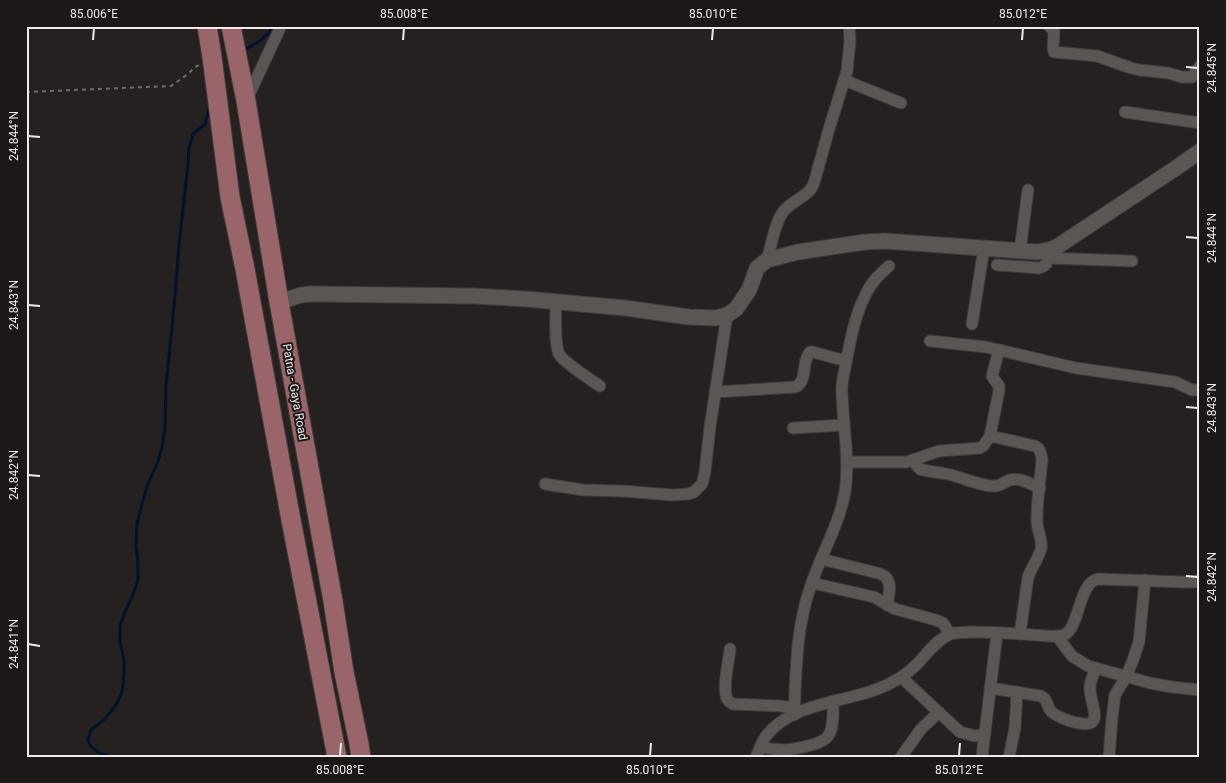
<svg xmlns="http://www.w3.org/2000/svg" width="1226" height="783" viewBox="0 0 1226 783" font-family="Roboto,sans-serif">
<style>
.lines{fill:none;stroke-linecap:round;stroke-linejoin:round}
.stream{stroke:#00132a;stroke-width:3}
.minor-casing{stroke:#3f3c3b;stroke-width:13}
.tertiary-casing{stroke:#3f3c3b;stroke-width:17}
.primary-casing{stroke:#3f3c3b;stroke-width:21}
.path{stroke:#716d6c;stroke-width:2;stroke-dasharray:4 4;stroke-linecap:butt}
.minor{stroke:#5a5654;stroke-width:11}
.tertiary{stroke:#5a5654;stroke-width:15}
.primary{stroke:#99656b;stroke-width:19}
.ticks{fill:none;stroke:#eeebea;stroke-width:2}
.labels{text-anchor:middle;stroke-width:4;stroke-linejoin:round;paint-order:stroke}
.street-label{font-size:12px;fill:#eeebea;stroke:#1b1817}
.neatline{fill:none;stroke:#eeebea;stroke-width:2}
.ticks-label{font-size:12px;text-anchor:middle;fill:#eeebea}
</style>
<rect width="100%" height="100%" fill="#252120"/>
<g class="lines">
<!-- stream -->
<g class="stream">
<path d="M244,50c12,-6 22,-12 30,-24"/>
<path d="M111,757l-12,-4 -8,-6 -3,-7 3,-10 14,-11 11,-14 6,-13 2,-16v-17l-4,-17v-16l5,-14 7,-15 6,-17v-17l-2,-18 1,-22 10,-37 10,-22 5,-16 3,-20 1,-43 9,-89 4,-51 9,-81 1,-16 4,-14 12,-10 5,-18"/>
</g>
<!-- minor casing -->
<g class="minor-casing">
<g id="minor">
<path d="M1049,26l5,5 -1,17 1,4 43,4 34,12 9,2 28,3 14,4h10l8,-11"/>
<path d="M844,80l57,23"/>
<path d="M247,99l34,-73"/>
<path d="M1125,112l75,11"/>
<path d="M1020,251l8,-61"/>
<path d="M1048,258l84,3"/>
<path d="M767,260c4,-13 8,-38 16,-48 9,-12 26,-15 31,-29l15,-54 18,-58 3,-30 -1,-15"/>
<path d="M997,265l42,3c9,-2 9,-8 11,-15"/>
<path d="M556,302c0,12 -2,42 3,52 5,9 31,25 41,32"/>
<path d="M972,324l12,-76"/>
<path d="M930,341l56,6 90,21 99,14 17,8h8"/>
<path d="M715,392l81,-5c12,-7 5,-25 14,-35h3l33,9"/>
<path d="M793,428l51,-3"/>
<path d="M990,436l45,10c6,3 6,8 7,15 -2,19 -5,39 -5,58 -1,10 6,20 4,30 -3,10 -9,18 -13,28l-8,57"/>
<path d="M913,460l4,6 3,3c9,3 18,3 27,5 15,3 30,11 45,12 8,1 12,-4 18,-6 10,-3 21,4 30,8"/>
<path d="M847,462h60l32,-11 41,-3 4,-3 6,-9 9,-45v-5l-7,-10 7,-26"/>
<path d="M545,484l38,6 39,1 50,4 16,-1 6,-2 8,-8 3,-12 5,-45 17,-112"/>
<path d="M821,559l60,15c13,6 8,20 6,31"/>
<path d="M812,583l62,14 21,12 41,11 7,3 7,11"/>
<path d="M1057,636l15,20 16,10 62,17 22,4 28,3"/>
<path d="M730,649c-1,12 -8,39 -3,50 2,3 3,3 6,5l48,2 13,2"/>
<path d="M901,677l59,55 15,4 10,-2"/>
<path d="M990,688l51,8 4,3c2,3 3,8 5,11 3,5 14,9 20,11 40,12 19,-16 20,-34 0,-6 4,-13 6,-19"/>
<path d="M794,715c2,-42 2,-86 16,-127 10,-32 29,-62 35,-96 5,-33 -2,-65 -3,-98 -1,-9 1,-17 3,-26 5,-26 10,-56 24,-80 5,-8 12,-15 20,-22"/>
<path d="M760,747c23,5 33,3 55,-3 4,-2 10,-3 13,-8 6,-7 5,-25 5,-35"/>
<path d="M756,757c3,-7 6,-15 10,-21 29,-38 92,-32 130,-56 8,-4 15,-10 21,-16 9,-9 21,-26 34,-30 5,-2 13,-1 19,-2 21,0 43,1 64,3 9,0 22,3 30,0 16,-7 14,-52 34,-56l85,3h11l6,-2"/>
<path d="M901,757l20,-28 18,-17"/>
<path d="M982,757l15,-124"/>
<path d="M1009,757l6,-29 2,-36"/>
<path d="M1109,757l3,-39 3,-23 11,-18 7,-17 6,-18 6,-62"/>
</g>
</g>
<!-- tertiary casing -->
<g class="tertiary-casing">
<path id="tertiary" d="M279,302l22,-7 10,-1 163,2 52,3 99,9 64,9 27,1 11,-3 9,-6 13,-19 8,-22 10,-8 31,-8 67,-10 20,-1 152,11 15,-3 6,-3 118,-78 24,-17"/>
</g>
<!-- primary casing -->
<g class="primary-casing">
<g id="primary">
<path d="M207,26l5,31 18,140 15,72 46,251 46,237"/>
<path d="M231,26l15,75 33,201 54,299 11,71 15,72 2,13"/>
</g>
</g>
<!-- path -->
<path class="path" d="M26,92l145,-6 17,-12 7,-7 4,-2"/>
<!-- minor -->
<use href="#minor" class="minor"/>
<!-- tertiary -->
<use href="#tertiary" class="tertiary"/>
<!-- primary -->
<use href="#primary" class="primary"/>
</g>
<!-- ticks -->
<path class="ticks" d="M93,40l1,-12M403,40l1,-12M712,40l1,-12M1022,40l1,-12M1186,67l12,1M28,136l12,1M1186,237l12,1M28,305l12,1M1186,407l12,1M28,475l12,1M1186,576l12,1M28,644l12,2M340,756l1,-13M650,756l1,-13M959,756l1,-13"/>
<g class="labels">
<!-- street labels -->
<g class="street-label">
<text transform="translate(295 392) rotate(80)" y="4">Patna - Gaya Road</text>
</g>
</g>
<!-- border -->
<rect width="1226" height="783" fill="none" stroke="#1b1817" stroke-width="55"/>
<rect x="28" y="28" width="1170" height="728" class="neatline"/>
<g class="ticks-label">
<text x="94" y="18">85.006°E</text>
<text x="404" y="18">85.008°E</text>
<text x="713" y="18">85.010°E</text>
<text x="1023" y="18">85.012°E</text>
<text transform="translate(1212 68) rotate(-90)" y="4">24.845°N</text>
<text transform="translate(14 136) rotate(-90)" y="4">24.844°N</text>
<text transform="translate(1212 238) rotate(-90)" y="4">24.844°N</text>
<text transform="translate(14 305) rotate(-90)" y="4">24.843°N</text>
<text transform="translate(1212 408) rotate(-90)" y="4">24.843°N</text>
<text transform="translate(14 475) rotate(-90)" y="4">24.842°N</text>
<text transform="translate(1212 577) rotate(-90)" y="4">24.842°N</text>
<text transform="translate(14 644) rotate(-90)" y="4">24.841°N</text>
<text x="340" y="774">85.008°E</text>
<text x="650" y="774">85.010°E</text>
<text x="959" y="774">85.012°E</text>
</g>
</svg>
